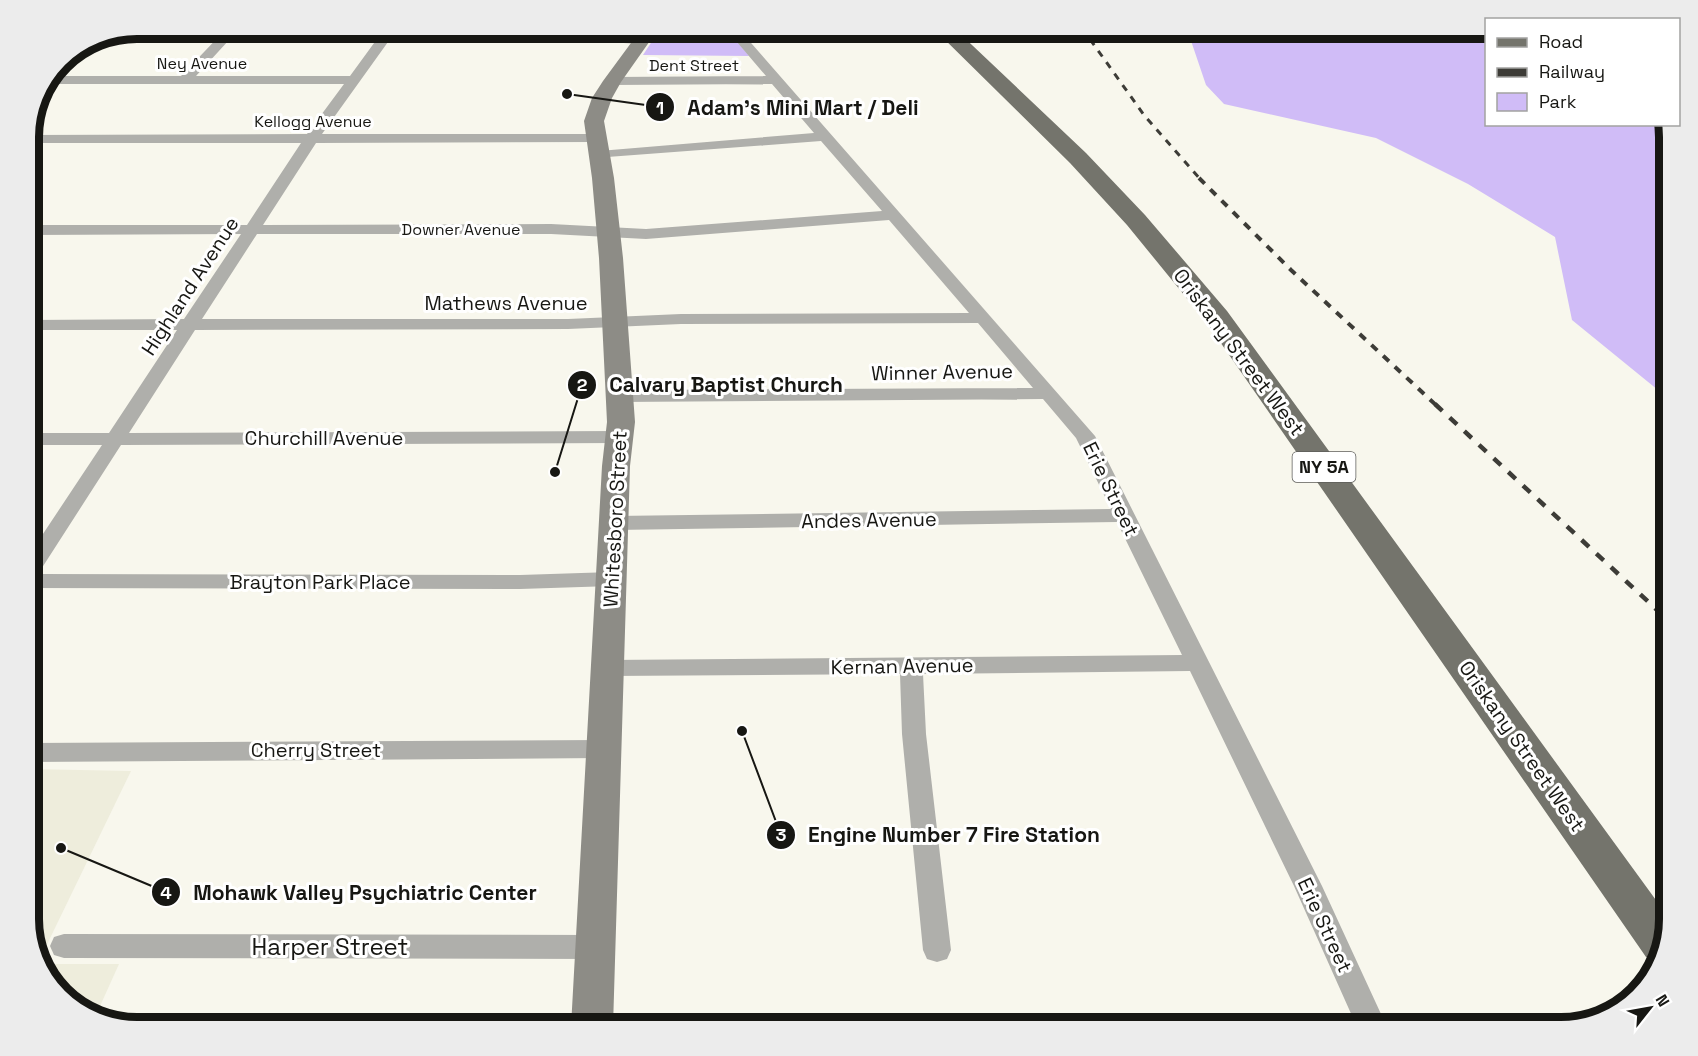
<svg xmlns="http://www.w3.org/2000/svg" width="1698" height="1056" viewBox="0 0 1698 1056" font-family="'Space Grotesk',sans-serif">
<style>
.built{fill:#eeeddc}
.green{fill:#d0bcf7}
.lines{fill:none;stroke-linecap:round;stroke-linejoin:round}
.street{fill:#afafab;fill-rule:evenodd}
.secondary{fill:#8d8c86;fill-rule:evenodd}
.primary{fill:#74746c;fill-rule:evenodd}
.rail-far2{stroke:#3d3c37;stroke-width:3;stroke-dasharray:7 7;stroke-linecap:butt}
.rail-far1{stroke:#3d3c37;stroke-width:4;stroke-dasharray:8 8;stroke-linecap:butt}
.rail{stroke:#3d3c37;stroke-width:4.5;stroke-dasharray:10 10;stroke-linecap:butt}
.labels{text-anchor:middle;stroke-width:6;stroke-linejoin:round;paint-order:stroke}
.far-street-label{font-size:16px;fill:#171713;stroke:#fff}
.shield{fill:#fff;stroke:#5d5d5a;stroke-width:1.5}
.shield-label{font-size:18px;font-weight:bold;fill:#171713}
.street-label{font-size:20px;fill:#171713;stroke:#fff}
.near-street-label{font-size:24px;fill:#171713;stroke:#fff}
.rim{fill:none;stroke:#171713;stroke-width:8}
.leader{fill:none;stroke:#171713;stroke-width:2}
.callout-dot{fill:#171713;stroke:#fff;stroke-width:2}
.mark-label{font-size:18px;text-anchor:middle;font-weight:bold;fill:#fff}
.callout-label{font-size:21px;text-anchor:middle;font-weight:bold;fill:#171713;stroke:#fff;stroke-width:6;stroke-linejoin:round;paint-order:stroke}
</style>
<rect width="100%" height="100%" fill="#f8f7ed"/>
<!-- built -->
<g class="built">
<path d="M29,769l102,2 -92,190 -10,-35z"/>
<path d="M40,964h79l-23,51 -19,-6 -34,-36z"/>
</g>
<!-- green -->
<g class="green">
<path d="M726,28l23,28 -106,-1 17,-26z"/>
<path d="M1187,29h299v95l180,1 3,11v263l-97,-79 -17,-83 -87,-53 -92,-46 -152,-34 -18,-19z"/>
</g>
<g class="lines">
<!-- street -->
<g class="street">
<path d="M227,28h13l-44,48h154l35,-48h13l-76,106h274l7,4 -7,4 -280,1 -53,82 288,-1 95,5 236,-18 -61,-70 -227,17 -2,-3 2,-3 5,-1 215,-18 -42,-49 -160,1 -7,-4 7,-4 154,-1 -41,-48h13l357,408 227,450 65,141h-30l-63,-141 -104,-215 -267,3 3,60 25,216 -4,9 -10,3 -10,-3 -4,-9 -21,-216 -2,-60 -292,2 -8,-2 -4,-6 4,-6 8,-2 574,-5 -65,-133 -502,8 -7,-2 -3,-5 3,-5 7,-2 496,-7 -35,-71 -33,-39 -424,3 -7,-2 -2,-4 2,-4 7,-2 414,-2 -55,-65 -297,1 -113,5 -373,1 -66,103 490,-2 7,2 3,4 -3,4 -7,2 -498,2 -83,129 482,1 92,-3 8,2 3,5 -3,5 -8,2 -92,3 -491,-1v-33l73,-110h-73v-12h80l68,-103h-148v-10l155,-1 57,-85 -212,1v-10h218l54,-82h-272v-8l278,-1 37,-50h-294l3,-8h128zM889,220l80,93 -288,1 -113,5h-366l55,-85h294l95,5z"/>
<path d="M554,32l88,4 6,4 -6,4 -92,-5 -2,-3 2,-3z"/>
<path d="M603,740l9,2 3,7 -3,7 -9,2 -574,4v-19z"/>
<path d="M64,934l532,1 10,3 4,9 -4,9 -10,3 -532,-1 -10,-3 -4,-9 4,-9z"/>
</g>
<!-- secondary -->
<path class="secondary" d="M642,28h17l-38,54 -9,16 -8,23 10,57 9,80 12,164 -5,44 -17,561h-42l31,-561 5,-44 -8,-164 -7,-80 -8,-57 8,-23 11,-17z"/>
<!-- primary -->
<path class="primary" d="M933,28h21l132,125 59,62 82,96 442,607 -12,42 -11,-3 -439,-634 -80,-98 -57,-62z"/>
<!-- rail-far2 -->
<path class="rail-far2" d="M1082,28l62,87 56,64"/>
<!-- rail-far1 -->
<path class="rail-far1" d="M1199,178l92,92 146,136"/>
<!-- rail -->
<path class="rail" d="M1435,404l234,217"/>
</g>
<g class="labels">
<!-- far-street labels -->
<g class="far-street-label">
<text x="202" y="69">Ney Avenue</text>
<text x="694" y="71">Dent Street</text>
<text x="313" y="127">Kellogg Avenue</text>
<text x="461" y="235">Downer Avenue</text>
</g>
<!-- shield labels -->
<rect class="shield" x="1292.5" y="452" width="63" height="30" rx="4.5"/>
<g class="shield-label">
<text x="1324" y="473">NY 5A</text>
</g>
<!-- street labels -->
<g class="street-label">
<text transform="translate(190 286) rotate(-57)" y="7">Highland Avenue</text>
<text x="506" y="310">Mathews Avenue</text>
<text transform="translate(1239 352) rotate(53)" y="7">Oriskany Street West</text>
<text transform="translate(942 372) rotate(-1)" y="7">Winner Avenue</text>
<text x="324" y="445">Churchill Avenue</text>
<text transform="translate(1111 489) rotate(64)" y="7">Erie Street</text>
<text transform="translate(615 519) rotate(-87)" y="7">Whitesboro Street</text>
<text transform="translate(869 520) rotate(-1)" y="7">Andes Avenue</text>
<text x="320" y="589">Brayton Park Place</text>
<text transform="translate(902 666) rotate(-1)" y="7">Kernan Avenue</text>
<text transform="translate(1522 746) rotate(55)" y="7">Oriskany Street West</text>
<text x="316" y="757">Cherry Street</text>
<text transform="translate(1325 925) rotate(65)" y="7">Erie Street</text>
</g>
<!-- near-street labels -->
<g class="near-street-label">
<text x="330" y="955">Harper Street</text>
</g>
</g>
<!-- crop -->
<path d="M0 0H1698V1056H0ZM137 39H1561A98 98 0 0 1 1659 137V919A98 98 0 0 1 1561 1017H137A98 98 0 0 1 39 919V137A98 98 0 0 1 137 39Z" fill="#ececec" fill-rule="evenodd"/>
<path class="rim" d="M137 39H1561A98 98 0 0 1 1659 137V919A98 98 0 0 1 1561 1017H137A98 98 0 0 1 39 919V137A98 98 0 0 1 137 39Z"/>
<!-- callouts -->
<path class="leader" d="M567 94L660 107M555 472L582 385M742 731L781 835M61 848L166 892"/>
<g class="callout-dot">
<circle cx="567" cy="94" r="6"/>
<circle cx="555" cy="472" r="6"/>
<circle cx="742" cy="731" r="6"/>
<circle cx="61" cy="848" r="6"/>
<circle cx="660" cy="107" r="15"/>
<circle cx="582" cy="385" r="15"/>
<circle cx="781" cy="835" r="15"/>
<circle cx="166" cy="892" r="15"/>
</g>
<g class="mark-label">
<text x="660" y="114">1</text>
<text x="582" y="391">2</text>
<text x="781" y="841">3</text>
<text x="166" y="899">4</text>
</g>
<g class="callout-label">
<text x="803" y="115">Adam's Mini Mart / Deli</text>
<text x="726" y="392">Calvary Baptist Church</text>
<text x="954" y="842">Engine Number 7 Fire Station</text>
<text x="365" y="900">Mohawk Valley Psychiatric Center</text>
</g>
<!-- legend -->
<rect x="1485" y="18" width="195" height="108" fill="#ffffff" stroke="#a2a2a1" stroke-width="1.5"/>
<rect x="1497" y="38" width="30" height="9" fill="#74746c" stroke="#a2a2a1" stroke-width="1.5"/>
<text x="1539" y="48" font-size="18" fill="#171713">Road</text>
<rect x="1497" y="68" width="30" height="9" fill="#3d3c37" stroke="#a2a2a1" stroke-width="1.5"/>
<text x="1539" y="78" font-size="18" fill="#171713">Railway</text>
<rect x="1497" y="93" width="30" height="18" fill="#d0bcf7" stroke="#a2a2a1" stroke-width="1.5"/>
<text x="1539" y="108" font-size="18" fill="#171713">Park</text>
<!-- north arrow -->
<g transform="translate(1650 1008) rotate(59)" stroke="#ffffff" stroke-width="4.5" paint-order="stroke">
<path d="M0-4.5L10 22L0 15L-10 22Z" fill="#171713"/>
<text y="-9" font-size="16" font-weight="bold" text-anchor="middle" fill="#171713">N</text>
</g>
</svg>
